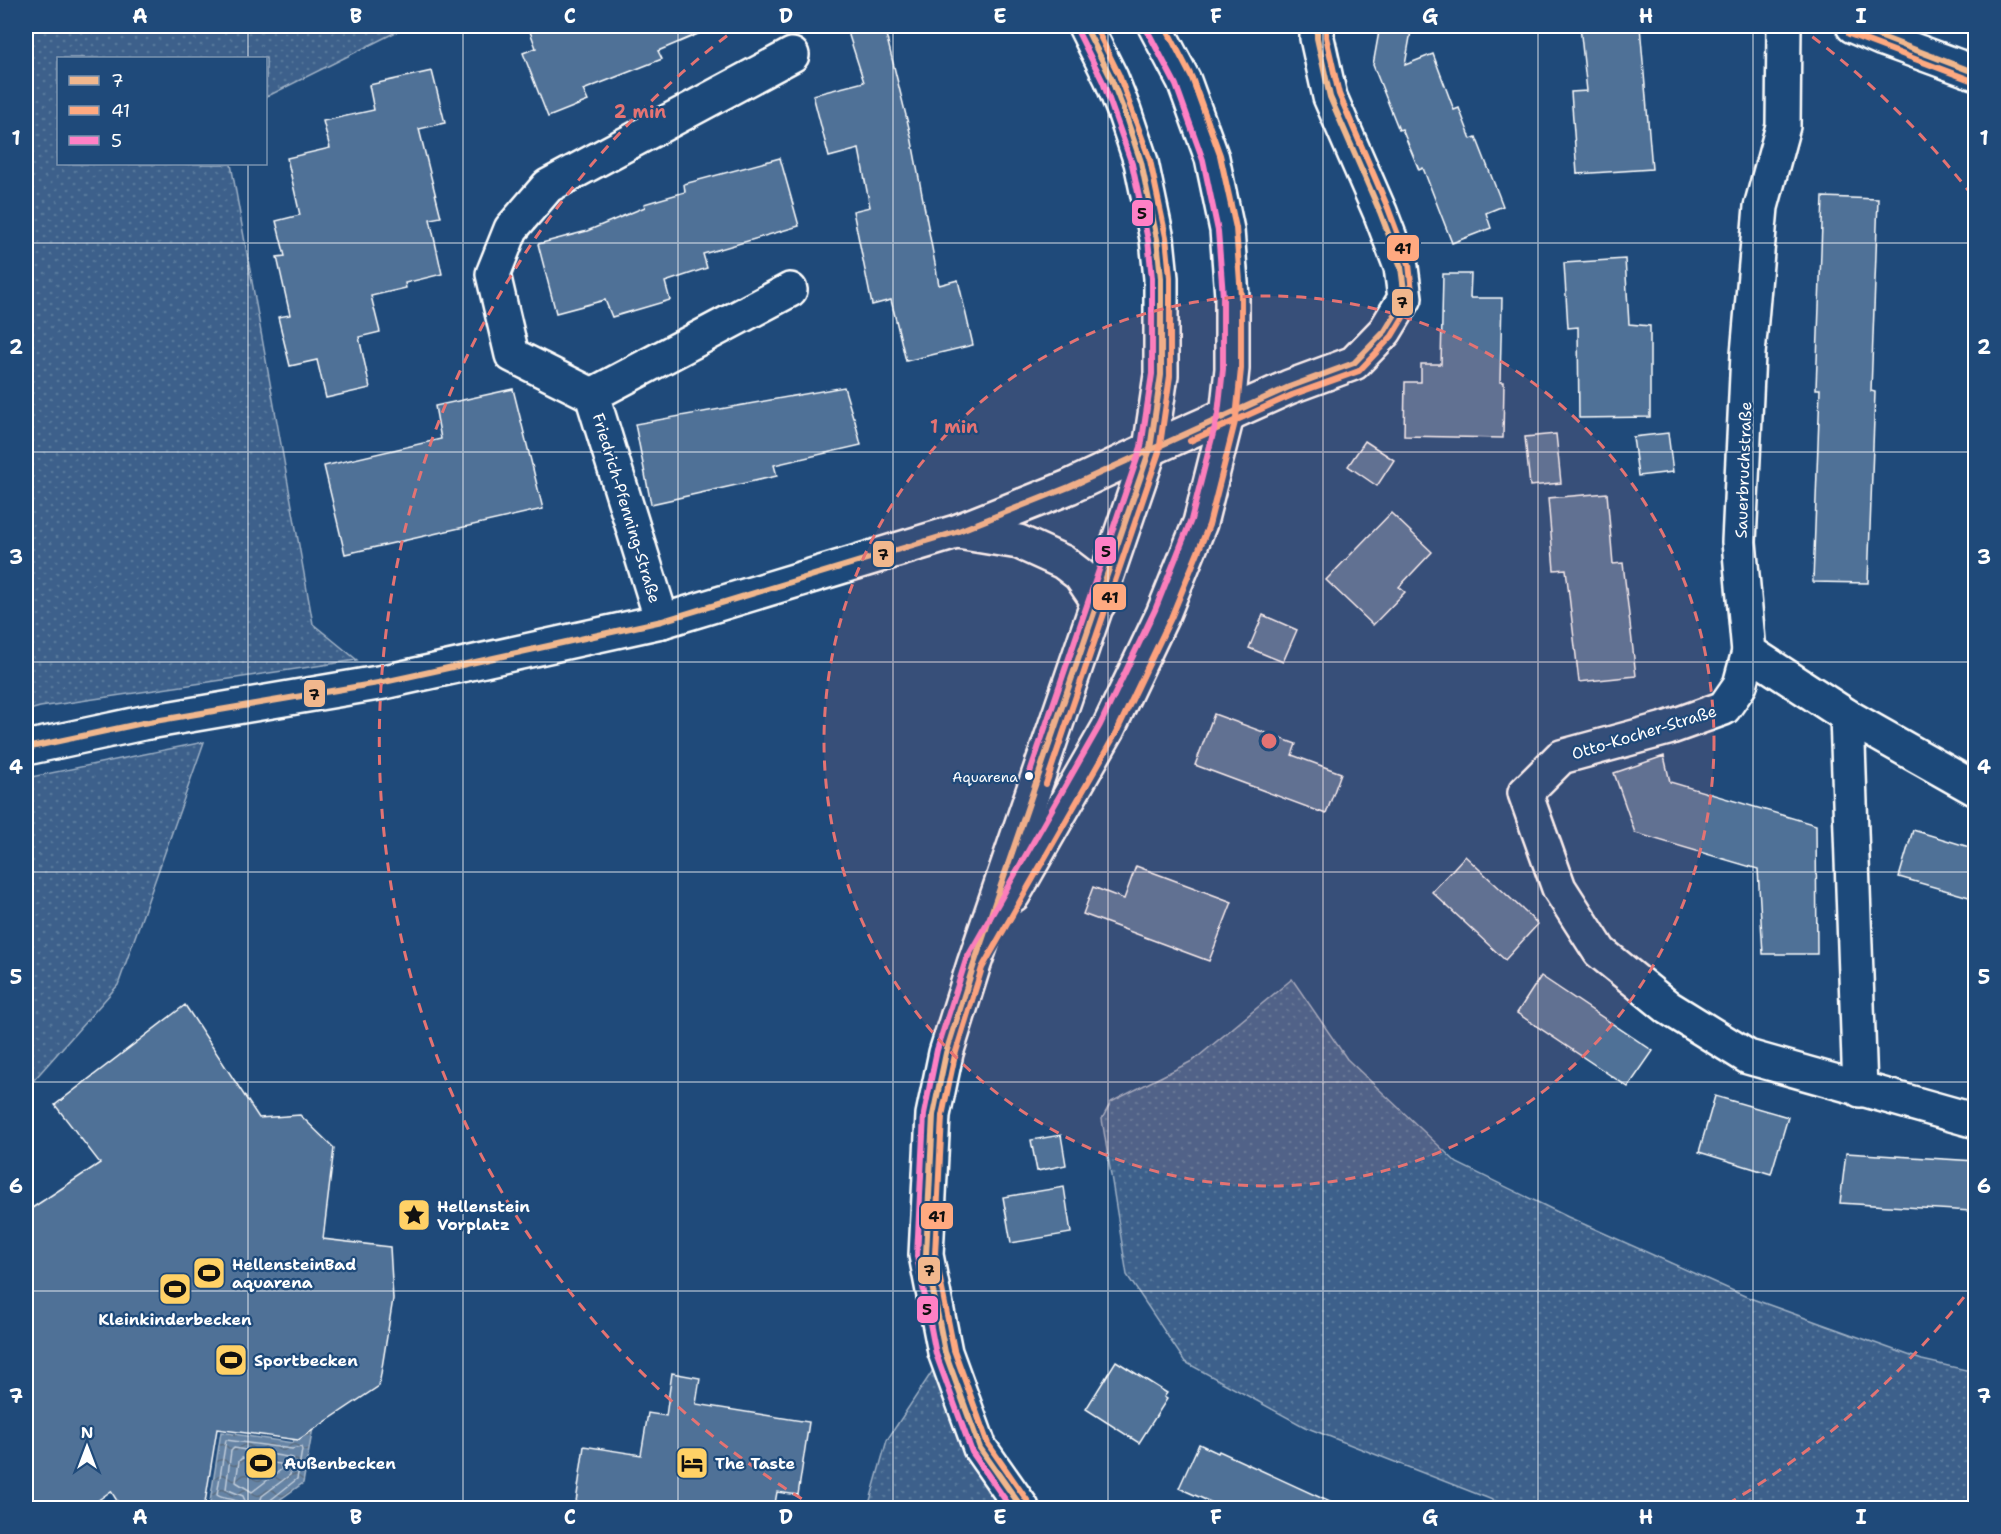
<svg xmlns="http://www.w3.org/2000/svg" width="2001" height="1534" viewBox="0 0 2001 1534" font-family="'Shantell Sans',sans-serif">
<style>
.grass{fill:url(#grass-dots);stroke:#9eb0c5;stroke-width:1.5}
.water{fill:url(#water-waves);stroke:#a3b5c8;stroke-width:1.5}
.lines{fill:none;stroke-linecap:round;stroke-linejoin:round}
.shore{stroke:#c1cddb;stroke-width:1.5}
.building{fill:#507197;stroke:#fff;stroke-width:1.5}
.street-casing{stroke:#fff;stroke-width:38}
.secondary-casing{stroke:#fff;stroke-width:38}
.street{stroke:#1f4a7a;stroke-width:33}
.secondary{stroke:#1f4a7a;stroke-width:33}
.bus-1-casing{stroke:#1f4a7a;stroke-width:10}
.bus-2-casing{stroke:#1f4a7a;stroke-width:10}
.bus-3-casing{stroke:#1f4a7a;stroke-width:10}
.bus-1{stroke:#f1b78d;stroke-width:6}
.bus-2{stroke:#ffa980;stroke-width:6}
.bus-3{stroke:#ff80c5;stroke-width:6}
.grid{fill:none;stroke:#fff;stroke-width:1.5;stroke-opacity:0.55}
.ring{fill:none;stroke:#e47373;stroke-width:3;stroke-dasharray:10 8}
.bus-dot{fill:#fff;stroke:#1f4a7a;stroke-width:2}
.labels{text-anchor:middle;stroke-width:4.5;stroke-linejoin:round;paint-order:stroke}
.bus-label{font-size:14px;fill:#fff;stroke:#1f4a7a;text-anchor:end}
.street-label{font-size:16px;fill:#fff;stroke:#1f4a7a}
.poi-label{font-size:16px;font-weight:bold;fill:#fff;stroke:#1f4a7a;text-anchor:start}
.centre{fill:#e47373;stroke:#1f4a7a;stroke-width:3}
.ring-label{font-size:18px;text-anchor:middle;font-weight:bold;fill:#e47373;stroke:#1f4a7a;stroke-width:4.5;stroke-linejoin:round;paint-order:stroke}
.line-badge{stroke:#1f4a7a;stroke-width:2}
.pale-badge-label{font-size:16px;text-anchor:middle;font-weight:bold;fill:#111}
.neatline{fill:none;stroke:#fff;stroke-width:2}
.grid-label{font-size:20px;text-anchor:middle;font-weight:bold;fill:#fff}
</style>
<defs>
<pattern id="grass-dots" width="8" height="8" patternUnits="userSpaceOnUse" patternTransform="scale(1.5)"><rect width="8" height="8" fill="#3c618b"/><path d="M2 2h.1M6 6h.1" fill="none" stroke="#59799c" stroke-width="1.8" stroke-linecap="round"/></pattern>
<pattern id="water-waves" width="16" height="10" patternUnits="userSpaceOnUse" patternTransform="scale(1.5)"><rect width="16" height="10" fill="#6583a4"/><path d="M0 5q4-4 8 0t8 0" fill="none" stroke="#5b6d81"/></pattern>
</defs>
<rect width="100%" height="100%" fill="#1f4a7a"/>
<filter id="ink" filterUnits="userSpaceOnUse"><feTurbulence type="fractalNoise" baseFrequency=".0167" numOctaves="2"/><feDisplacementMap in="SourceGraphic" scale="12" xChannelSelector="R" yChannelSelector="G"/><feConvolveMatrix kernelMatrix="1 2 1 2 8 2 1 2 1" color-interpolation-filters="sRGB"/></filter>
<g filter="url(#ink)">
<!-- grass -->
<g class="grass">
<path d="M26,26h382l-142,71v-39h-208v106h173l82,460 44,36 -317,47 -14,4z"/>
<path d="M204,742l-86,243 -92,104v-311z"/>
<path d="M1292,979l55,80 110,104 111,54 179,80 175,63 53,12v136h-462l-208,-81 -120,-65 -58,-87 -25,-156 9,-17 83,-42z"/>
<path d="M945,1352l77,156h-154l19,-68z"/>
</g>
<!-- water -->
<path class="water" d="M300,1408l16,3 -13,72 -35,25h-14l-44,-6 11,-70 72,11z"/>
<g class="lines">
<!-- shore -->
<g class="shore">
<path d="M242,1458l38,6 2,5 -30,23 -16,-10 3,-21z"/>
<path d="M240,1508c-1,-12 -15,-7 -23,-13l9,-55 66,9 9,-2 1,3 -5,29 -29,23 -2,6"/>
<path d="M248,1508l-5,-12 -17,-7 5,-38 3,-3 59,10 -3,17 -28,21 -4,12"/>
</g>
</g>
<!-- building -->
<g class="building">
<path d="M528,26h189l-59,25 4,8 -79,31 5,11 -40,16 -25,-64 13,-5z"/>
<path d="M846,26h38l27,110 28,149 19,-5 15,65 -67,16 -15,-61 -19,5 -19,-94 17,-4 -11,-58 -30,8 -16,-62 51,-13z"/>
<path d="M1380,26h32l-7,39 28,-11 21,56 5,-2 12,31 5,-2 27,69 -17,7 5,15 -39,15 -29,-75 -4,2 -17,-41 -3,1 -26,-65z"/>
<path d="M1580,26h60l12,143 -75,5 -6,-82 16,-1z"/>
<path d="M432,71l13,52 -26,6 22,88 -11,2 12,55 -37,9 1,5 -35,8 9,36 -21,5 11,51 -44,10 -9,-38 -27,6 -12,-49 12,-2 -13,-58 8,-1 -9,-35 24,-6 -13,-57 43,-10 -7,-27 51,-11 -5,-25z"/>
<path d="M780,158l19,68 -96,28 4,14 -42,14 5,18 -58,17 -7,-17 -49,13 -18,-69 49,-13 58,-24 -1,-3 41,-12 -1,-8z"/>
<path d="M1823,197l55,2 -7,192 4,1 -7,191 -55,-1 7,-193h-4z"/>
<path d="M1625,259l4,65 21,2v91l-71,1 -1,-91 -10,1 -4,-65z"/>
<path d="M1443,274h28l-1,24h32l-2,84h4l-1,56 -99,-2 1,-54h16v-18h20z"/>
<path d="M844,387l9,30h1l7,28 -87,20 3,11 -126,28 -16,-80z"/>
<path d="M513,389l30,120 -198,45 -21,-88 117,-27 -6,-33z"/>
<path d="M1668,433l5,39 -35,4 -5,-39z"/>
<path d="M1556,434l5,49 -31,3 -5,-49z"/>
<path d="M1365,441l29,19 -17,26 -29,-20z"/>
<path d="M1607,493l6,71 10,-1 13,113 -57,6 -13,-113 -12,1 -6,-72z"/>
<path d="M1391,513l41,39 -33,35 6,5 -32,33 -47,-45z"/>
<path d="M1263,615l34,15 -14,32 -34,-14z"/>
<path d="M1214,714l82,30 -4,11 49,18 -15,41 -131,-49z"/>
<path d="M1664,756l6,26 146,43 1,129h-54l-5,-85 -123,-36 -21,-60z"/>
<path d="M1913,830l63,19v50l-77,-22z"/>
<path d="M1465,856l73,68 -33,36 -73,-68z"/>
<path d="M1136,866l96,36 -23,59 -126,-47 10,-27 31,12z"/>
<path d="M1541,976l112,75 -25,36 -111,-74z"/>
<path d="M185,1005l74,113 41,-3 34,33 -11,91 67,8 3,52 -14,87 -81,54 -81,-11 -13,80h-82l-11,-18 -25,18h-60v-297l74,-49 -45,-58z"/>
<path d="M1715,1096l73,21 -17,57 -72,-22z"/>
<path d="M1061,1135l5,30 -29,6 -6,-31z"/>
<path d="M1846,1153l130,8 -5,50 -131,-8z"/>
<path d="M1064,1187l7,46 -60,10 -8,-46z"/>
<path d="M1116,1361l51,32 -3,4 3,2 -28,44 -53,-34z"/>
<path d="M672,1373l28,5 -4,26 113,18 -11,73 -21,-3 -3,17h-199l9,-63 57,9 7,-42 18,3z"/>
<path d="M1199,1444l19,9 1,-2 126,58h-119l-47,-21z"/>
</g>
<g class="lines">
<!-- street casing -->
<g class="street-casing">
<g id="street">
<path d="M1784,26l-1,100 -22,81 -13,147 -9,188 10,110 98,64 129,73"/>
<path d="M1853,26l30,13 93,34"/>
<path d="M592,395l198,-105"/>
<path d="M958,532l61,10 44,20 17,13 19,28"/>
<path d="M662,621l-70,-226 -80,-40 -19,-81 18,-45 37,-43 244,-131"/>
<path d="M1749,652l-9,33 -16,23 -56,20 -107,29 -36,36 34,95 41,64 69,56 79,49 228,64"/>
<path d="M1847,716l13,374"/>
<path d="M26,748l117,-25 241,-41 278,-61 294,-89 113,-45 81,-38 139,-62 65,-24 31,-32 20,-33 -4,-31 -21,-55 -50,-115 -13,-59v-12"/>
</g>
</g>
<!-- secondary casing -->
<g class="secondary-casing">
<g id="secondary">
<path d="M1013,895l95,-166 55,-115 37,-91 27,-107 5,-47v-73l-5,-66 -15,-72 -28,-77 -29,-55"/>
<path d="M1022,1508l-42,-60 -35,-96 -19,-97 7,-140 13,-62 28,-89 176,-515 11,-74v-97l-4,-39 -16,-77 -17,-51 -13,-33 -26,-52"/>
</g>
</g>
<!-- street -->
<use href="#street" class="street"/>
<!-- secondary -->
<use href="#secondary" class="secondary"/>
<!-- bus-1 casing -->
<g class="bus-1-casing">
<g id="bus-1">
<path d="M1853,26l123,47"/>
<path d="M26,748l117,-25 241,-41 278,-61 294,-89 113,-45 220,-100 65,-24 31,-32 20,-33 -4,-31 -21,-55 -50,-115 -13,-59v-12"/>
<path d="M1022,1508l-42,-60 -35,-96 -19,-97 7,-140 13,-62 28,-89 176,-515 11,-74v-97l-4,-39 -16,-77 -17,-51 -13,-33 -26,-52"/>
</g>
</g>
<!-- bus-2 casing -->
<g class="bus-2-casing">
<g id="bus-2">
<path d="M1849,34l124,47"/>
<path d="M1190,441l102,-46 67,-24 33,-35 21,-35 -4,-37 -21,-56 -49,-114 -13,-57v-11"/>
<path d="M1046,784l113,-332 11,-76v-99l-4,-40 -16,-77 -31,-85 -24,-49"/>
<path d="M1029,1503l-41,-59 -34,-94 -19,-96 7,-138 13,-61 27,-87 134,-235 55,-115 38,-93 27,-107 5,-49v-73l-5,-68 -16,-73 -28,-77 -27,-52"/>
</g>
</g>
<!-- bus-3 casing -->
<g class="bus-3-casing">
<g id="bus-3">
<path d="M1028,778l113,-331 11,-73v-96l-4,-38 -16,-76 -29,-82 -26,-52"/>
<path d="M1011,1508l-39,-56 -36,-98 -19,-98 7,-142 13,-64 29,-90 134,-235 55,-115 36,-90 27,-106 5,-45v-73l-5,-65 -15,-71 -27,-75 -29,-55"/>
</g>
</g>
<!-- bus-1 -->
<use href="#bus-1" class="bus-1"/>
<!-- bus-2 -->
<use href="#bus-2" class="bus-2"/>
<!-- bus-3 -->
<use href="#bus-3" class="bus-3"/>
</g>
</g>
<!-- grid -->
<path class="grid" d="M248,26v32M463,26v1482M678,26v1482M893,26v1482M1108,26v1482M1323,26v1482M1538,26v1482M1753,26v1482M248,164v1344M26,243h1950M26,452h1950M26,662h1950M26,872h1950M26,1082h1950M26,1291h1950"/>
<!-- distance rings -->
<circle cx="1269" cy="741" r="445" fill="#e47373" fill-opacity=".12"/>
<g class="ring">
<circle cx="1269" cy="741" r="445"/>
<path d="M1975 1283A890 890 0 0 1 1721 1508M817 1508A890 890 0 0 1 740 26M1798 26A890 890 0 0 1 1975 199"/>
</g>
<!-- icons -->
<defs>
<g id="sight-square" transform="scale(1.725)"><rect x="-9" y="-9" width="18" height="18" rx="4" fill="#ffd166" stroke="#1f4a7a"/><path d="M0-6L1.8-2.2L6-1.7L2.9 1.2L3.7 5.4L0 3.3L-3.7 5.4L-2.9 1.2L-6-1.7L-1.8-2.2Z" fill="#111"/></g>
<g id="stadium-square" transform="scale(1.725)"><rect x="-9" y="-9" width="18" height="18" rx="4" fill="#ffd166" stroke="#1f4a7a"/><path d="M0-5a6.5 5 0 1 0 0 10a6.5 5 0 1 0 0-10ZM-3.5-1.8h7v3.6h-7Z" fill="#111"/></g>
<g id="hotel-square" transform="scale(1.725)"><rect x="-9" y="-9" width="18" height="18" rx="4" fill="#ffd166" stroke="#1f4a7a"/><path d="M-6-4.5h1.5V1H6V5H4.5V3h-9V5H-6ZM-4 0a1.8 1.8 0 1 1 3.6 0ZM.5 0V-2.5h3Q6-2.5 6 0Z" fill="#111"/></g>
</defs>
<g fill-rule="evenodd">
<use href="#sight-square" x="414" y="1215"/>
<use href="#stadium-square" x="209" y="1273"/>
<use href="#stadium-square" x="175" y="1289"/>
<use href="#stadium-square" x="231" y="1360"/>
<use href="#stadium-square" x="261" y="1463"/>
<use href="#hotel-square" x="692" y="1463"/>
</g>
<!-- markers -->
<circle class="bus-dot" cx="1029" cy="776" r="5"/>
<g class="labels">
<!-- bus labels -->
<g class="bus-label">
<text x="1018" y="782">Aquarena</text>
</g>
<!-- street labels -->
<g class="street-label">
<text transform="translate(1743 470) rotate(-88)" y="6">Sauerbruchstraße</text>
<text transform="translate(627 508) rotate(73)" y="6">Friedrich-Pfenning-Straße</text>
<text transform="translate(1644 732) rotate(-17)" y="6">Otto-Kocher-Straße</text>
</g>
<!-- poi labels -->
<g class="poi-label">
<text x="437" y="1212">Hellenstein<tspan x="437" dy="18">Vorplatz</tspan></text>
<text x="232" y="1270">HellensteinBad<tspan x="232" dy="18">aquarena</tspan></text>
<text x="175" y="1325" text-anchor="middle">Kleinkinderbecken</text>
<text x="254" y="1366">Sportbecken</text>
<text x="284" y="1469">Außenbecken</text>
<text x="715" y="1469">The Taste</text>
</g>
</g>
<circle cx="1269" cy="741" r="9" class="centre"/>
<g class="ring-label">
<text x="640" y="118">2 min</text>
<text x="954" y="433">1 min</text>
</g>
<g class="line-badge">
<rect x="1131" y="199" width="23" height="28" rx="6" fill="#ff80c5"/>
<rect x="1386" y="234" width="34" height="28" rx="6" fill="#ffa980"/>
<rect x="1391" y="288" width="23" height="29" rx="6" fill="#f1b78d"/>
<rect x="1094" y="536" width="23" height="29" rx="6" fill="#ff80c5"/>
<rect x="872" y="540" width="23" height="28" rx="6" fill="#f1b78d"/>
<rect x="1092" y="583" width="35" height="28" rx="6" fill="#ffa980"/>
<rect x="303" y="679" width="23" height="29" rx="6" fill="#f1b78d"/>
<rect x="920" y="1202" width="34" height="28" rx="6" fill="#ffa980"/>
<rect x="917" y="1256" width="24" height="29" rx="6" fill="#f1b78d"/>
<rect x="916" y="1295" width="23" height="29" rx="6" fill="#ff80c5"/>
</g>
<g class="pale-badge-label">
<text x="1142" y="219">5</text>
<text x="1403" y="254">41</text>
<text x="1402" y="308">7</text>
<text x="1106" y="557">5</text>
<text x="883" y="560">7</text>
<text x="1110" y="603">41</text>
<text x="314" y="700">7</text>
<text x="937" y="1222">41</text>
<text x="929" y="1276">7</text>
<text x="927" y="1315">5</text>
</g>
<!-- margin -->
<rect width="2001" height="1534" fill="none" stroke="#1f4a7a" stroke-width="66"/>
<!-- legend -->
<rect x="57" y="57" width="210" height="108" fill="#1f4a7a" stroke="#7992af" stroke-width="1.5"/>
<rect x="69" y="76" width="30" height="9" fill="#f1b78d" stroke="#7992af" stroke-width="1.5"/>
<text x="111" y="87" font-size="18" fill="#ffffff">7</text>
<rect x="69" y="106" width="30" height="9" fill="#ffa980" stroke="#7992af" stroke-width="1.5"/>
<text x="111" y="117" font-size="18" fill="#ffffff">41</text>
<rect x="69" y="136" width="30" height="9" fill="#ff80c5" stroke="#7992af" stroke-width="1.5"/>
<text x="111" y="147" font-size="18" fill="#ffffff">5</text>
<!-- north arrow -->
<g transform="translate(87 1447)" stroke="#1f4a7a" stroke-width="4.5" paint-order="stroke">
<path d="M0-4.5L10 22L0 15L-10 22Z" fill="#ffffff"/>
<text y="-9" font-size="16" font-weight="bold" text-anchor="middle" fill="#ffffff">N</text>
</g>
<rect x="33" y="33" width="1935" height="1468" class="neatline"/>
<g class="grid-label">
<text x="140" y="23">A</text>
<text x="356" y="23">B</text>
<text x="570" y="23">C</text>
<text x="786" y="23">D</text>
<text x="1000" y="23">E</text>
<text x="1216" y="23">F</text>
<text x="1430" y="23">G</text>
<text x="1646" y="23">H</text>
<text x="1861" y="23">I</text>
<text x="16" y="145">1</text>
<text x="1984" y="145">1</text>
<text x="16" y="354">2</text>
<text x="1984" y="354">2</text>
<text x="16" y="564">3</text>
<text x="1984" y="564">3</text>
<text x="16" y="774">4</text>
<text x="1984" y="774">4</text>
<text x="16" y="984">5</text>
<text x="1984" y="984">5</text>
<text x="16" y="1193">6</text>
<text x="1984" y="1193">6</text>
<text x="16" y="1403">7</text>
<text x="1984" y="1403">7</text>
<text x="140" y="1524">A</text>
<text x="356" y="1524">B</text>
<text x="570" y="1524">C</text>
<text x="786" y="1524">D</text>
<text x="1000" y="1524">E</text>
<text x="1216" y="1524">F</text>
<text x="1430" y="1524">G</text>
<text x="1646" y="1524">H</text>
<text x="1861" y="1524">I</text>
</g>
</svg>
